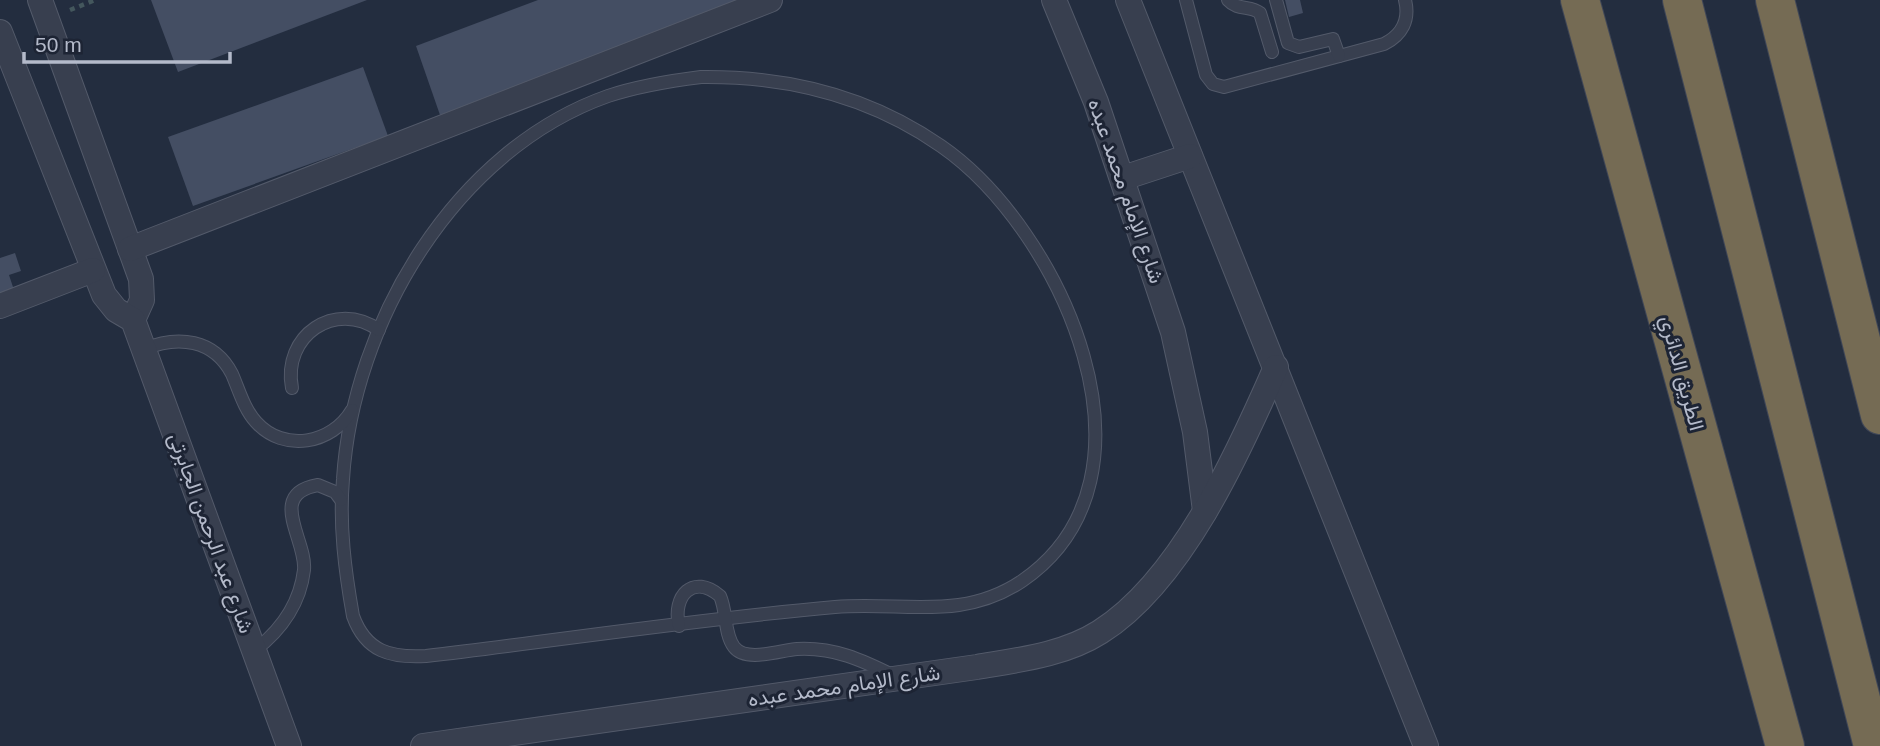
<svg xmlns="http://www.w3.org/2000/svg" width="1880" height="746" viewBox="0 0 1880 746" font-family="Arial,Vazirmatn,sans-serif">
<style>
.building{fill:#444e63}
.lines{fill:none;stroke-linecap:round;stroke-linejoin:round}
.lane-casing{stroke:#535a6a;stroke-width:14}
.street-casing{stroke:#535a6a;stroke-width:26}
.highway-casing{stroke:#404757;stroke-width:40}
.path{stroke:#44575d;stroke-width:4.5;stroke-dasharray:5 5;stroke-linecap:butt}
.lane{stroke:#383f4f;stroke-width:12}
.street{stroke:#383f4f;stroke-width:24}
.highway{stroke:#756b54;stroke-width:38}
.labels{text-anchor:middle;stroke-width:6;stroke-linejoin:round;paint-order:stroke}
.street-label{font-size:21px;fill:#b4baca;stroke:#1d2434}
</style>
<rect width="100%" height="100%" fill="#232d3f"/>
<!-- building -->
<g class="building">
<path d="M151,0h216l-189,72z"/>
<path d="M538,0h204l-302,115 -24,-69z"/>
<path d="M1285,0h15l3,13 -14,4z"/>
<path d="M363,67l25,69 -195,70 -25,-69z"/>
<path d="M15,253l6,18 -12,4 5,15 -14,5v-37z"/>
</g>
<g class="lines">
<!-- lane casing -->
<g class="lane-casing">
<g id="lane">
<path d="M1186,0l20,75 7,9 11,3 160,-43c18,-9 26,-24 21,-44"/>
<path d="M1228,0c10,11 22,5 32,13l12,39"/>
<path d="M1276,0l12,43 11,4 34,-8 6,17"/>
<path d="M701,77c87,-1 168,19 240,69 120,83 233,331 81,435 -61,41 -120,20 -187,26 -137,12 -273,33 -409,49 -35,2 -60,-4 -73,-40 -8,-45 -14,-91 -10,-137 10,-157 112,-329 265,-383 30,-10 61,-15 93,-19z"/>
<path d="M144,349c34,-14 70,-10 88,25 7,16 12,35 24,48 28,31 76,22 96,-12"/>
<path d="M292,388c-10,-52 43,-89 87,-58"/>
<path d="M679,626c-7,-30 14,-53 41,-30 7,15 4,38 14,51 12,16 47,3 63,2 37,-2 65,11 97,27"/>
<path d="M254,651c26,-20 46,-47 50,-81 3,-30 -38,-76 14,-85l17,7 6,8"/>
</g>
</g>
<!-- street casing -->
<g class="street-casing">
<g id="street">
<path d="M40,0l101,279 1,21 -9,20"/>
<path d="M1054,0l42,102 77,230 22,100 10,79"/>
<path d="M1128,0l298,746"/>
<path d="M0,32l104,263 12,15 17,10 156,426"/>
<path d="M1123,178l67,-22"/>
<path d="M130,249l640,-249"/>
<path d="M0,306l93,-36"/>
<path d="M423,746l554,-79c41,-7 87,-12 123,-35 81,-51 139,-180 176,-265"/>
</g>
</g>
<!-- highway casing -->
<g class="highway-casing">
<g id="highway">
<path d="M1580,0l205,746"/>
<path d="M1682,0l191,746"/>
<path d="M1775,0l105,415"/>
</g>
</g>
<!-- path -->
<path class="path" d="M70,10l25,-10"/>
<!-- lane -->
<use href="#lane" class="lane"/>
<!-- street -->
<use href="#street" class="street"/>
<!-- highway -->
<use href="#highway" class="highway"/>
</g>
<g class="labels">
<!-- street labels -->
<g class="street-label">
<text transform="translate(1126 191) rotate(71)" y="7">شارع الإمام محمد عبده</text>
<text transform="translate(1682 373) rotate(75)" y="7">الطريق الدائري</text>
<text transform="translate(211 533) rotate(70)" y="7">شارع عبد الرحمن الجابرتى</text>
<text transform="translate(844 686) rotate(-8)" y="7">شارع الإمام محمد عبده</text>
</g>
</g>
<!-- scale -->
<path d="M24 52v10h206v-10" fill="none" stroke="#b4baca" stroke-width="3.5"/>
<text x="35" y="52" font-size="21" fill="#b4baca" stroke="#1d2434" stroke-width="5" paint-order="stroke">50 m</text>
</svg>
